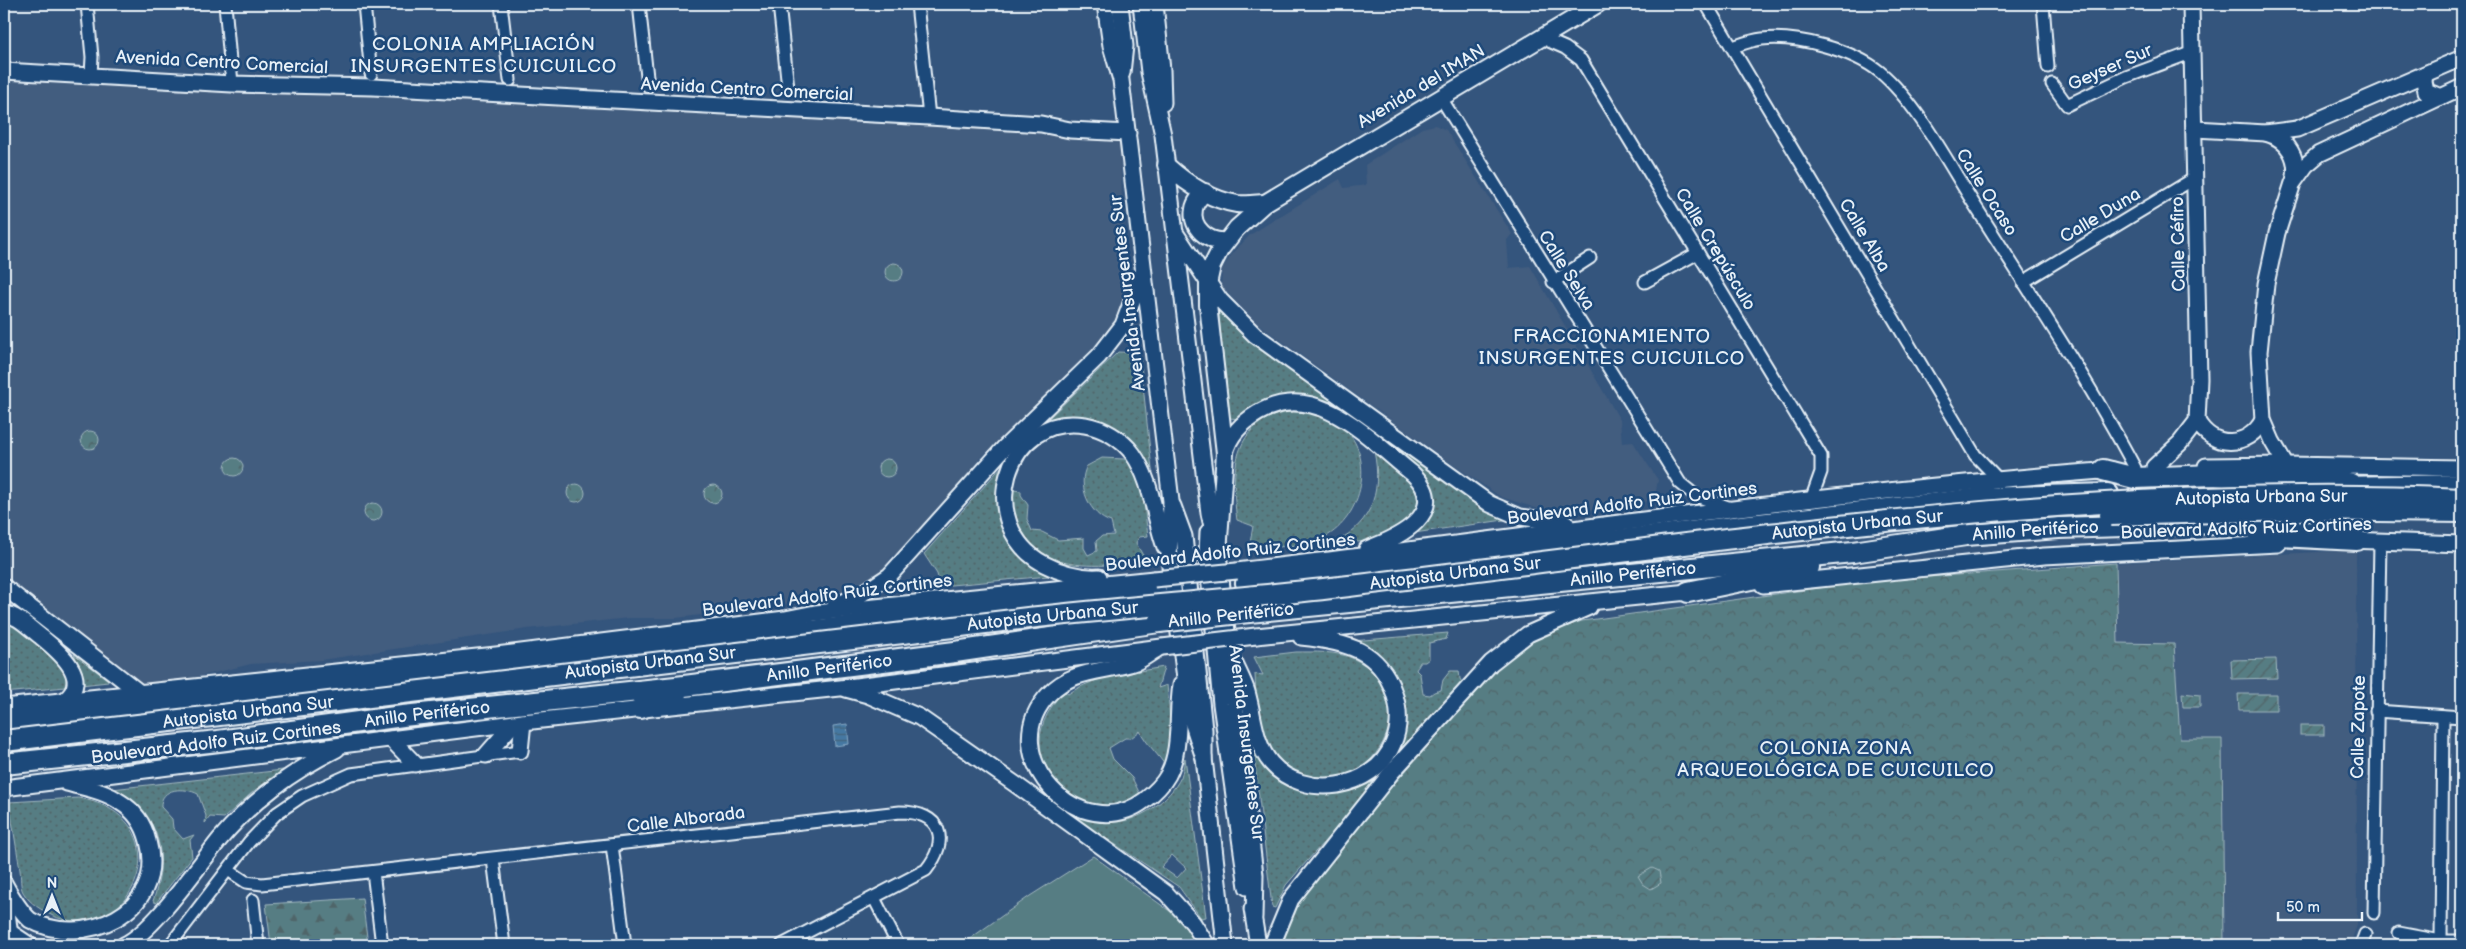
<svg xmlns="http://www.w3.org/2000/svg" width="2466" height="949" viewBox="0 0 2466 949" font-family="'Balsamiq Sans',sans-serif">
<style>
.built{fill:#425d7f}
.grass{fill:url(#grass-dots);stroke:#a0b7be;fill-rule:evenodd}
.forest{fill:url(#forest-firs);stroke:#a0b7be}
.park{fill:url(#park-crowns);stroke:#a0b7be}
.garden{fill:url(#garden-furrows);stroke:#a0b7be}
.pitch{fill:#577d83;stroke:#a0b7be}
.water{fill:url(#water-rules);stroke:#86a8c4}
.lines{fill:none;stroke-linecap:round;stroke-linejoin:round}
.street-casing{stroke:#e8f1f8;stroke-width:15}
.secondary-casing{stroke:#e8f1f8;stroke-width:19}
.primary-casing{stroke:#e8f1f8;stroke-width:20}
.highway-casing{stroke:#e8f1f8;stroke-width:24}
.street{stroke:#1f4a7a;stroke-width:11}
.secondary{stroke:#1f4a7a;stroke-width:15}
.primary{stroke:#1f4a7a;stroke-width:16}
.highway{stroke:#1f4a7a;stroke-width:20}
.secondary-bridge-casing{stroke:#e8f1f8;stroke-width:19;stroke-linecap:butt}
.highway-bridge-casing{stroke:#e8f1f8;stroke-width:24;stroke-linecap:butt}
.secondary-bridge{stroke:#1f4a7a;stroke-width:15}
.highway-bridge{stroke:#1f4a7a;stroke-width:20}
.labels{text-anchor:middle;stroke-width:5;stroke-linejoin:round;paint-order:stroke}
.street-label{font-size:18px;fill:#e8f1f8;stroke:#1f4a7a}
.neighbourhood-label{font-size:19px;letter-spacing:1px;fill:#e8f1f8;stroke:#1f4a7a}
</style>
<defs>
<pattern id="grass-dots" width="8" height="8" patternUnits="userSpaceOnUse" patternTransform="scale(1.25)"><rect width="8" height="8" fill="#577d83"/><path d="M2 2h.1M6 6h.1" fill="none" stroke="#4f6569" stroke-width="1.8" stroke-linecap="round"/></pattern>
<pattern id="forest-firs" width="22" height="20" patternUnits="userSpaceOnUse" patternTransform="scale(1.25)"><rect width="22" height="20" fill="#577d83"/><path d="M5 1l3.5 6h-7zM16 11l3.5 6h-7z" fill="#4f6569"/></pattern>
<pattern id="park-crowns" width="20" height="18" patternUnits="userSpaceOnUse" patternTransform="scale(1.25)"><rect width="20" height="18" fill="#577d83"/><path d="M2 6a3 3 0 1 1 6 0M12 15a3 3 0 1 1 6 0" fill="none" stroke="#4f6569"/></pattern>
<pattern id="garden-furrows" width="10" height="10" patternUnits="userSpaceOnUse" patternTransform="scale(1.25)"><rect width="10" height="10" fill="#577d83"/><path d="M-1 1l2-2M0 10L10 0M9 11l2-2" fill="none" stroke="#4f6569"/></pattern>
<pattern id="water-rules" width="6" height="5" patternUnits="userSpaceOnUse" patternTransform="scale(1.25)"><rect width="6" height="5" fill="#4578a2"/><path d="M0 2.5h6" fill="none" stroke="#45627a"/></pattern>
</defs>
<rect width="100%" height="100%" fill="#34557d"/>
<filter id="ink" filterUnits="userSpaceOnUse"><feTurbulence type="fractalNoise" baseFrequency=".02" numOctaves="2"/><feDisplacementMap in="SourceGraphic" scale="10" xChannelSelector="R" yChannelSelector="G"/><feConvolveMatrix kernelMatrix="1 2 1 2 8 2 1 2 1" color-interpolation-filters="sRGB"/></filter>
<g filter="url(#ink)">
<!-- built -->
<g class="built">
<path d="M4,76l845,42 271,22 5,160 -15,37 -97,93 -33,28 -11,18 -34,34 -6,15 -17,21 -20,10 -11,18 -45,25 -160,19h-47l-102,11 -206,31 -70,4 -87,21 -28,-4 -129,-97 -3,-5z"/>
<path d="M1435,125l11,5 66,104 -5,6 2,28 21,-2 90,154 2,23 11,-1 25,38 -3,16 -5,5 -81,12 -33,-5 -35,-11 -49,-33 -194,-140 -37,-38 1,-17 11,-16 17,-18 90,-56 4,9 22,-3 -1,-20 57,-37z"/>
<path d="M2356,550l1,375 -7,20h-126l-2,-205 -42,-1 -6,-95h-56l-2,-81z"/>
</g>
<!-- grass -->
<g class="grass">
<path d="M1218,306c60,48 120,96 181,141 37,28 69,55 112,72l-97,14 14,-44c-49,-47 -116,-134 -187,-70l-12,-1z"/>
<path d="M1118,352l21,1 1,4 12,113h-3l-43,-45 -78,13z"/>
<path d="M1304,410c16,4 29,8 41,19 32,32 15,93 -24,110 -17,8 -53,8 -72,10l4,-23 -16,-6c-8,-57 -1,-107 67,-110z"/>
<path d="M1374,451c13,11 34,23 41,39 12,26 -21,44 -41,49 -15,4 -31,4 -46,6 42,-17 55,-50 46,-94z"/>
<path d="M1011,456c-4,13 -10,27 -12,40 -2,25 11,54 30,69 5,5 14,8 20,11l-109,10 -3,-12 -13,-20z"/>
<path d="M1102,458l22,1 8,3 10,26 6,48 -9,1 -3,6 10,18c-59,9 -139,12 -133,-71l8,1v4l7,10 -1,14 5,12 10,1 16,8 26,-2v10l4,7 9,-4 -1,-10 6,-5 12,-1 -3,-13c-21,-6 -35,-37 -24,-56z"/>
<path d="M10,622l50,40 7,12 -2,13 -61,6v-70z"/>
<path d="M1448,633l-2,6 -17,4v16l-4,3h-5l-4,8 4,4 3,20 7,1 4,-3 7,-2 2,-10 7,-9h9l1,8 3,5 -177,201 -11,23 -3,-1 -20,-168c9,13 19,33 31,43 24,20 74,15 95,-7 7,-8 12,-36 15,-47 5,-15 12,-29 6,-44 -9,-20 -31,-31 -47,-43z"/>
<path d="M1296,652c18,0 40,-1 56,6 76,34 28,141 -50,118 -15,-4 -31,-16 -37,-30 -9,-22 -9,-49 -10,-72l8,1 -9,-18z"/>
<path d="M74,654l34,26v2l-27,3 1,-13z"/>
<path d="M1164,667l-6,21 9,-3c3,29 5,54 0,83 -8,-13 -20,-23 -27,-37l-9,7h-6l-16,10 4,11 19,19 9,18c-40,29 -99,-6 -101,-54 0,-20 11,-36 23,-51l5,3c28,-19 63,-21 96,-27z"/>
<path d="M1185,758l21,159 -5,1 -22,-31 -108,-72c14,4 27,7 42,7 26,0 57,-22 68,-45 2,-6 3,-13 4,-19zM1172,855l14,13 -9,10 -16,-11z"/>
<path d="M283,770l-28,20 -31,28 -14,-1 -5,6 1,-7 -8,-22c-13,-7 -38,-7 -37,13l11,12 1,9 10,11 11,-4 -4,5 2,17 -36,46 -3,-2c17,-48 6,-90 -41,-112z"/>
<path d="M78,798c108,18 58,151 -25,118 -11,-6 -23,-12 -30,-24 -3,-5 -2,-16 -3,-22 -4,-23 -7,-45 -11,-68z"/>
</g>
<!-- forest -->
<path class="forest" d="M362,898l6,47h-97l-5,-41z"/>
<!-- park -->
<g class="park">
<circle cx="894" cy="272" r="9"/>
<circle cx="90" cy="440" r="9"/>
<circle cx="234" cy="467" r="9"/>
<circle cx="887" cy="468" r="9"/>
<circle cx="576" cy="493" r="9"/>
<circle cx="713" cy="494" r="9"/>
<circle cx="373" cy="512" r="9"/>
<path d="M2116,563l2,80 56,1 6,95h42l2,206h-943l10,-35 15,-22 78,-93 123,-137 27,-21 48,-16 280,-39z"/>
</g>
<!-- garden -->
<g class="garden">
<path d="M2276,659l1,19 -45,1 -1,-19z"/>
<path d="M2182,693l18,2v12h-17z"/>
<path d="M2238,694h38v16h-37z"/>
<rect x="2300" y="725" width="24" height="10"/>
<path d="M1652,868l7,3 2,12 -10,6 -8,-5 -5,-8z"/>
</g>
<!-- pitch -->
<path class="pitch" d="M1093,856l92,66 12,23h-236l69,-49z"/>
<!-- water -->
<path class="water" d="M847,724l2,20 -14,2 -2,-20z"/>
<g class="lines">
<!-- street casing -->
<g class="street-casing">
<g id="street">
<path d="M87,4l5,53 -1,18"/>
<path d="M225,4l7,80"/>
<path d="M364,4l7,70"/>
<path d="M501,4l9,76"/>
<path d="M639,4l9,82"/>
<path d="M779,4l9,84"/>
<path d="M917,4l12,113"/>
<path d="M1706,4l269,451 24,25"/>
<path d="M2043,4l5,63"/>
<path d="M1542,38l23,10 16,12 240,396v16l-10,28"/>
<path d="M1733,47c9,-3 19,-7 29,-8 35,-4 91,11 118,33 37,31 68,91 94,132 55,87 113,174 161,264"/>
<path d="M2052,84l15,21 59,-28 67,-25"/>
<path d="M1441,98l239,385 16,13 35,12"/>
<path d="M1553,282l37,-24"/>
<path d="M1645,282l53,-29"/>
<path d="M2023,282l172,-104"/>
<path d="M2376,711l86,6"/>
<path d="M612,845l13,100"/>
<path d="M493,859l11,86"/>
<path d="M228,870l18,12 16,2 638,-72c42,0 50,28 26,58l-144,75"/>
<path d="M373,872l9,73"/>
<path d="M874,898l24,47"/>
<path d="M253,900l5,45"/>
<path d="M2374,913l6,-372"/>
<path d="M2399,933l42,8h21"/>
<path d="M2441,941l2,-225"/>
<path d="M170,945l79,-103 28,-29 25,-17 49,-22 169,-23"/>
<path d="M2361,945l4,-11"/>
</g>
</g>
<!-- secondary casing -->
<g class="secondary-casing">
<g id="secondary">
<path d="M1105,4l6,42 10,34 50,421 -2,58 21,156 14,43"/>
<path d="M1120,4l5,42 -3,27"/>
<path d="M1141,4l8,68 14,63 46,378 9,40 37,322 -1,42"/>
<path d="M1155,4l7,66 1,33"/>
<path d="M4,71l228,13 141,3 556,30 112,7 29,6 58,3"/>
<path d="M2425,75l-1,6 2,10 15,6"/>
<path d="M2195,129l71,4 31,-4 165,-71"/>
<path d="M2266,133c22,6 34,26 28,48"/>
<path d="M1176,234l44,66 35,35 235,169 30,13 46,6"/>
<path d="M2197,421c16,28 51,27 66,-1"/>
<path d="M1225,453c4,-17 18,-31 33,-40 59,-35 113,28 155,61 39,38 -15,64 -46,75"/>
<path d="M2286,465l-14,-24 -9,-21 -4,-68 7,-68 11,-51 16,-50 13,-18 13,-11 143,-67"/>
<path d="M2206,466l80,-1 176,3"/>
<path d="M2154,467l26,-24 17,-22 2,-42 -8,-375"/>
<path d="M1173,506l11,30 20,194v28l21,187"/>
<path d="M1208,532l-1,22 14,150 26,183"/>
<path d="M2348,540l114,4"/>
<path d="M1237,571c292,-34 583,-79 876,-101"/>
<path d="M1099,577c-19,1 -38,-4 -55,-13 -71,-39 -39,-152 41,-139 18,3 37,14 48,29 19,27 21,63 32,93"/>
<path d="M1763,585l281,-29 234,-12"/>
<path d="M4,587l136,106"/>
<path d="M835,605l22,-8 32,-21 115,-128 95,-92 24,-31 20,-53"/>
<path d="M4,614c14,1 24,13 36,22 16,13 53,42 25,64"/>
<path d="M1256,636l442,-45"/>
<path d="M1156,650c-7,4 -13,9 -20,12 -31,11 -62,6 -87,32 -58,61 32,155 96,106 9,-7 18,-16 23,-25 14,-27 8,-61 13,-90"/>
<path d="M1235,664c4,9 9,18 12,28 7,24 7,51 24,71 33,38 103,27 122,-19 14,-33 -2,-77 -33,-93 -18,-9 -40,-12 -59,-14"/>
<path d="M846,689l22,6 51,22 96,67 151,109 27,30 14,22"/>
<path d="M4,707l492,-52 289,-36 30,-6 339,-34"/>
<path d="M391,739l24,25"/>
<path d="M520,751l3,-29"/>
<path d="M486,755l28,-32"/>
<path d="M4,788l519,-66 317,-34 322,-41"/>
<path d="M4,883c7,13 15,27 26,37 52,29 138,-7 118,-79 -4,-16 -13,-30 -28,-39 -15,-11 -35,-14 -53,-19"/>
<path d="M4,887l7,58"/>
<path d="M1252,909l6,36"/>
<path d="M5,929l24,16"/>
<path d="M124,945c29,-13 74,-79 96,-106 34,-40 71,-67 117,-90"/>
<path d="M1272,945l19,-46 100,-126 100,-110 37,-29 61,-27"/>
</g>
</g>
<!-- primary casing -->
<g class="primary-casing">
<g id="primary">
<path d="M1166,165c20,18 44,35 71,39 9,1 19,-1 28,-1"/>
<path d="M1205,192c-5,5 -10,10 -11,17 -4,19 15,34 32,32"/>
<path d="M1218,553l7,-100 -17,-148v-21l4,-18 8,-16 17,-22 28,-25 333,-199"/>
</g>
</g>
<!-- highway casing -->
<g class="highway-casing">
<g id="highway">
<path d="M2103,470l32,8 78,-3 70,6h56l12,3"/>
<path d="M2337,487l125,-2"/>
<path d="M2258,535l99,5"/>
<path d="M1246,583l737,-85 125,-4"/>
<path d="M1688,592l121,-25"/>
<path id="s1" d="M1249,612l604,-60 113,-17 93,-7 294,-9"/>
<path d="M641,708l35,-13"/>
<path d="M4,722l1152,-130"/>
<path id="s2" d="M4,764l214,-23 185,-25 273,-29 279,-35 204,-30"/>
</g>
</g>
<!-- street -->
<use href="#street" class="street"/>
<!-- secondary -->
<use href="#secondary" class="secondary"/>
<!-- primary -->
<use href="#primary" class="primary"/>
<!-- highway -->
<use href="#highway" class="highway"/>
<!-- secondary-bridge casing -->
<g class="secondary-bridge-casing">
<g id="secondary-bridge">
<path d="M1154,579l83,-8"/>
<path d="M1162,647l94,-11"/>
</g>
</g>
<!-- highway-bridge casing -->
<g class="highway-bridge-casing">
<g id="highway-bridge">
<path d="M2110,515l186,-5 166,2"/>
<path d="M1159,622l90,-10"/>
<path id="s3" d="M4,741c341,-40 682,-85 1024,-123 107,-12 214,-19 321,-32 369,-44 740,-105 1113,-87"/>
</g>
</g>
<!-- secondary-bridge -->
<use href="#secondary-bridge" class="secondary-bridge"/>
<!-- highway-bridge -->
<use href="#highway-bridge" class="highway-bridge"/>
</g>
</g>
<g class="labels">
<!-- street labels -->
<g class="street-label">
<text transform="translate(222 62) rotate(3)" y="6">Avenida Centro Comercial</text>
<text transform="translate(2110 67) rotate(-24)" y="6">Geyser Sur</text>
<text transform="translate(1421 86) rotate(-31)" y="6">Avenida del IMAN</text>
<text transform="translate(747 89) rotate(3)" y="6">Avenida Centro Comercial</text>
<text transform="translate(1987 192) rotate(58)" y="6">Calle Ocaso</text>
<text transform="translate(2100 215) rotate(-31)" y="6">Calle Duna</text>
<text transform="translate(1865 235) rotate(59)" y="6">Calle Alba</text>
<text transform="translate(2178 244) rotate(-91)" y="6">Calle Céfiro</text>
<text transform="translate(1716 249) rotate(59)" y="6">Calle Crepúsculo</text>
<text transform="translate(1567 270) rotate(58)" y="6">Calle Selva</text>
<text transform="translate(1127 293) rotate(-97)" y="6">Avenida Insurgentes Sur</text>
<text dy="6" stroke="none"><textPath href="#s3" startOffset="2271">Autopista Urbana Sur</textPath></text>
<text transform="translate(1632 503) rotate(-7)" y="6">Boulevard Adolfo Ruiz Cortines</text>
<text dy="6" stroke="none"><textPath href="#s3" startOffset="1866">Autopista Urbana Sur</textPath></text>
<text transform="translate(2246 528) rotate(-2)" y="6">Boulevard Adolfo Ruiz Cortines</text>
<text dy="6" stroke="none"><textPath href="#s1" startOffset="791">Anillo Periférico</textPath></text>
<text transform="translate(1230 552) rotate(-6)" y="6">Boulevard Adolfo Ruiz Cortines</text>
<text dy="6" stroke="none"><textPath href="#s3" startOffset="1461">Autopista Urbana Sur</textPath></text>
<text dy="6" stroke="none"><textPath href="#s1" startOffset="386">Anillo Periférico</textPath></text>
<text transform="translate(827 595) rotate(-7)" y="6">Boulevard Adolfo Ruiz Cortines</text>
<text transform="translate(1231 615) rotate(-6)" y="6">Anillo Periférico</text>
<text dy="6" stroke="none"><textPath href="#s3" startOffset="1056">Autopista Urbana Sur</textPath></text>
<text dy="6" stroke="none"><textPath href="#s3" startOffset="651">Autopista Urbana Sur</textPath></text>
<text dy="6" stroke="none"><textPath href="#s2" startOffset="831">Anillo Periférico</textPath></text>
<text dy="6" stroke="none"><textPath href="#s3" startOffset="246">Autopista Urbana Sur</textPath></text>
<text dy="6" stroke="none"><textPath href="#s2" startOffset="426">Anillo Periférico</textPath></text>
<text transform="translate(2358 727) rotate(-89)" y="6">Calle Zapote</text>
<text transform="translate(216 742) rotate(-7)" y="6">Boulevard Adolfo Ruiz Cortines</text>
<text transform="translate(1247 743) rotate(83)" y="6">Avenida Insurgentes Sur</text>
<text transform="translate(686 819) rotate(-7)" y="6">Calle Alborada</text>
</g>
<!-- neighbourhood labels -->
<g class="neighbourhood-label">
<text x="484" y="50">COLONIA AMPLIACIÓN<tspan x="484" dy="22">INSURGENTES CUICUILCO</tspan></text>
<text x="1612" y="342">FRACCIONAMIENTO<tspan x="1612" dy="22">INSURGENTES CUICUILCO</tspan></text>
<text x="1836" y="754">COLONIA ZONA<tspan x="1836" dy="22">ARQUEOLÓGICA DE CUICUILCO</tspan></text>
</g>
</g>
<!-- margin -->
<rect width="2466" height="949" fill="none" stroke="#1f4a7a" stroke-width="20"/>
<rect x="10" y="10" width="2446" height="929" fill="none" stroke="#e8f1f8" stroke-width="2" filter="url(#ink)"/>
<!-- north arrow -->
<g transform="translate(52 896)" stroke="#1f4a7a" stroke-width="4" paint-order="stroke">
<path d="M0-4L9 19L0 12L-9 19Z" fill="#e8f1f8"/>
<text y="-8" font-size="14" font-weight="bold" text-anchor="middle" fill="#e8f1f8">N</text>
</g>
<!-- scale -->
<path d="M2278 912v8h84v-8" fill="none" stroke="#e8f1f8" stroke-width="2.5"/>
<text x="2286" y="912" font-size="15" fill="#e8f1f8" stroke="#1f4a7a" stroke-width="4" paint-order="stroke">50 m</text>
</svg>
